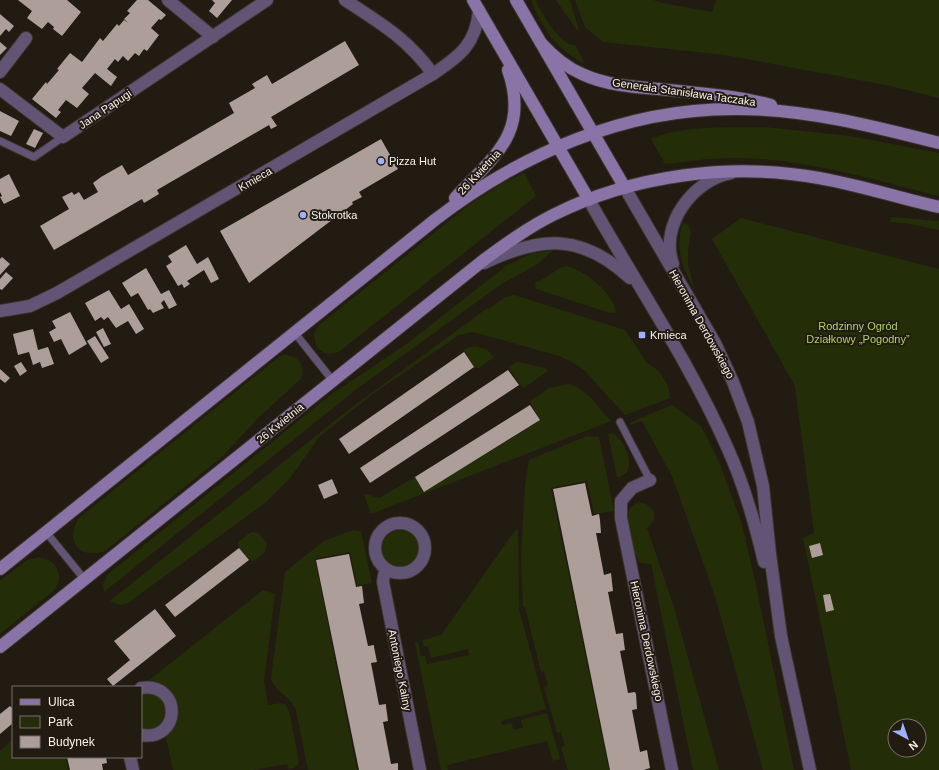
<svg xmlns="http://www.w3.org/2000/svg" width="939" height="770" viewBox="0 0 939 770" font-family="Arial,sans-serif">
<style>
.green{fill:#232e09;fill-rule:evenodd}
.building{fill:#ae9e99}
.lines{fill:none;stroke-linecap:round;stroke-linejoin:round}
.lane-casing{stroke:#3c352c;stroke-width:9}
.street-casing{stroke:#3c352c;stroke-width:14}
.secondary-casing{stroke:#3c352c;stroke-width:14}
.lane{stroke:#625474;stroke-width:7}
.street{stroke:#625474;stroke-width:12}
.secondary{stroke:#8a73a6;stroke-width:12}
.poi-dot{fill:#9db4fd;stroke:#221b12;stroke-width:1.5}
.labels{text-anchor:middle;stroke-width:4;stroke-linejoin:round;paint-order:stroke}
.street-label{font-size:11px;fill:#f7f3ec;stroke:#221b12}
.poi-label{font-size:11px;fill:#f7f3ec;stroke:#221b12;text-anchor:start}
.park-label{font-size:11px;fill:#aed360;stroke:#221b12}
</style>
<rect width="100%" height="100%" fill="#221b12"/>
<!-- green -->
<g class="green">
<path d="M531,0h4c6,12 24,45 40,45l10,19c-29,-15 -42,-35 -54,-64z"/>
<path d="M556,0h14l9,30 -3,-1z"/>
<path d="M575,0h78l9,3 50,9 4,-12h223v98l-53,-13 -161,-30 -122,-13 -18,-15z"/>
<path d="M765,127l85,9 89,17v43c-69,-17 -139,-39 -210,-38 -21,0 -43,4 -64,6l-14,-25c36,-15 76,-11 114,-12z"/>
<path d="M524,173l12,23 -196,155c-9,5 -17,3 -24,-5l-2,-12 5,-9 150,-120 34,-22z"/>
<path d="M892,217l47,4v9l-34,-7 -15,-1z"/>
<path d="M741,218l198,51v501h-88l-48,-232 11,-5 -19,-147 -83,-147zM895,726h24v24h-24z"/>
<path d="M683,222l5,3 3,7 -3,19v14l6,23c-13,-22 -19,-41 -11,-66z"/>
<path d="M553,250l-15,14 -35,19 -145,105 -254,204 -1,-7 4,-10 222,-179 79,-53 99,-78 24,-11z"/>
<path d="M567,266c17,4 48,28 49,47h-6l-74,-24 -1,-4 1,-3c11,-3 22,-16 31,-16z"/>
<path d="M514,295l111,35 22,33 12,8 9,15 2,12 -45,17 -41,-45 -12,-8 -13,-6 -86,-24 -14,3 -85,58 -54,43 -30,42 -25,25 -137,100 -8,2 -10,-4 237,-190 139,-102h2l17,-12z"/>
<path d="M475,346l11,3 8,8 -15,11 -5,-1 -10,-15 1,-3z"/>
<path d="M285,355c14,0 21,12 16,24l-43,39 -35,38 -118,95c-26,9 -41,-10 -26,-33l201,-162z"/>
<path d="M518,362l27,6 3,3 -23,16h-3l-14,-20z"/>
<path d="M567,384c19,3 31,23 44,37l-240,93 -7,-19 2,-1 13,4 36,-21 9,15 115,-71 -9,-20 19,-13z"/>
<path d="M672,405l29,21 19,38 21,57 14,59 39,190h-31l-48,-174 -43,-120 -30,-55 -12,4 -1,-2z"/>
<path d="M612,433c12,6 21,27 15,39l-7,5h-3l-9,-43z"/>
<path d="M587,436l12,1 15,74 -20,3 -7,-33 -36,7 58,282h-41l-7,-23 4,-1 -4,-14 -4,1 -13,-46 4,-2 -4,-14 -3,1 -16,-65h-2l-2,-49 4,-73 4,-25z"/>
<path d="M638,502l8,2 8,7v9l-7,8 27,79 45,163h-26l-42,-206 -11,-1c-6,-8 -16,-46 -10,-55z"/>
<path d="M516,529l2,2 1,78 27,100 -45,12 1,4 9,-2 3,7 9,-2 -2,-8 26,-7 13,46 -7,2 -6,-20 -100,24 1,5h-7l-26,-127 3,-1 3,14h4l2,8 42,-9 -1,-6 -37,9 -3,-12h-4l-2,-6 19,-5z"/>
<circle cx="401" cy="549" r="19"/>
<path d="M353,530l8,1 11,52 -15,3 -7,-34 -35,7 42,211h-49l-12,-60c-5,-13 -22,-19 -25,-32l14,-106 39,-31z"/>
<path d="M251,532l7,1 9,10 -2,9 -13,10 -13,-14 -1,-6z"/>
<path d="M38,557c17,1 29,20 15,34l-53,43v-53l27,-21z"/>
<path d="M263,590l12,4 -11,87 4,24 13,-2 5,2 4,9 9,49 -5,5 -6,1 -1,-5 -35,6h-79l-7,-33c20,-17 13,-57 -18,-56z"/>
<path d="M141,694c17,-4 26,9 25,24l-8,10 -17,2z"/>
<path d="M13,739v18h53l2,13h-68v-19z"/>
</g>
<!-- building -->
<g class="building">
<path d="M18,0h49l14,12 -19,24 -9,-7 1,-2 -6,-5 -6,7 -15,-11 5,-7z"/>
<path d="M137,0h11l18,15 -5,5 -2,-1 -8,9 8,7 -12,16 -3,-2 -5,7 -4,-3 -7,8 -5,-5 -5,6 -3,-3 -8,10 10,8 -6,9 -16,-13 -13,15 7,6 -12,14 -11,-8 -8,10 3,2 -5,6 -24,-19 14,-17 1,2 12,-14 -2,-1 13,-16 12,9 18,-24 3,3 14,-17 2,2 5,-6 4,3 -4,-4 6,-6 -3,-2z"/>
<path d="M212,0h20l-15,18 -8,-7 6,-8z"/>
<path d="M0,14l14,12 -5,6 -3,-3 -6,7z"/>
<path d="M345,41l14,24 -88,52 6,9 -6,3 -2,-4 -112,65 2,4 -15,9 -2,-4 -88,51 -14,-24 29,-17 -7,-12 10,-5 2,3 5,-3 5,8 14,-8 -5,-9 8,-6 21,-12 6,10 106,-62 -5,-10 26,-15 -3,-4 15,-9 5,9z"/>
<path d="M0,42l7,6 -7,7z"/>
<path d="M0,111l19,10 -8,15 -11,-5z"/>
<path d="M34,129l9,4 -8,15 -9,-4z"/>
<path d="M381,139l17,30 -39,23 3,5 -10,5 1,2 -104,79 -29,-52z"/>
<path d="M9,174l11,22 -16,8 -4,-7 2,-1 -2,-4v-13z"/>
<path d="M186,245l11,19 11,-7 11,22 -8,4 -7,-13 -17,11 3,3 -6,4 -2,-4 -4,2 -12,-20 6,-4 -4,-6z"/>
<path d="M2,257l8,7 -10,11v-16z"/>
<path d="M146,268l15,26 8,-4 8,15 -8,4 -5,-9 -3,3 3,5 -11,5 -3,-4 -2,1 -10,-17 -7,4 -9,-14z"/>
<path d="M6,272l7,6 -11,12 -2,-1v-10z"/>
<path d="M109,290l12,19 8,-5 15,25 -8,5 -8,-13 -12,7 -8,-11 -4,3 -3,-3 -6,4 -10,-18z"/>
<path d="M70,312l17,32 -18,11 -8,-16 -7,3 -5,-10 7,-4 -4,-7z"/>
<path d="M103,328l8,16 -7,3 -8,-15z"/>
<path d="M33,329l5,21 10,-3 6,17 -12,4 -2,-6 -7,3 -4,-13 -11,3 -5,-21z"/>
<path d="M95,336l14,22 -8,5 -14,-22z"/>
<path d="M464,352l10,15 -125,87 -10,-15z"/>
<path d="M21,362l6,9 -7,5 -6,-10z"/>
<path d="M0,369l10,9 -5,5 -5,-4z"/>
<path d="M508,370l11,15 -149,98 -10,-15z"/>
<path d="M530,405l10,15 -116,72 -9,-15z"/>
<path d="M332,479l6,14 -14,6 -6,-14z"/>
<path d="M585,483l7,33 7,-2 1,6 1,13h-5l8,42 7,-2 2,18 -5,1 8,42 7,-1v2l2,15 -5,1 8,42 7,-1 1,2 1,15 -5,1 8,42 7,-2 3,18 -6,2h-34l-57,-281z"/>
<path d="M820,543l3,12 -11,3 -3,-12z"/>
<path d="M239,548l10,12 -74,57 -10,-12z"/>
<path d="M349,554l7,33 6,-1 2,17 -5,1 9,42 6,-1v2l3,15 -6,1 8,42 7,-1v2l2,15 -5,1 8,42 7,-1v7h-39l-43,-210z"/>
<path d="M830,594l4,16 -8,2 -3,-17z"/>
<path d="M155,609l21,27 -63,50 -6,-7 23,-19 -16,-19z"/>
<path d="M10,706l3,3v14l-13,11v-20z"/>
<path d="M67,757h39l1,6 -5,1 1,6h-33z"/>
</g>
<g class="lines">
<!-- lane casing -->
<g class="lane-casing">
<g id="lane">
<path d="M0,141l34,16 29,-20"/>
<path d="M294,332l39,49"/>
<path d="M620,422l30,58"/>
<path d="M46,532l39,48"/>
</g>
</g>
<!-- street casing -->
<g class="street-casing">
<g id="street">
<path d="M168,0l45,37"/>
<path d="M345,0c35,23 62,38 88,74"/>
<path d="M0,72l26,-34"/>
<path d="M0,89l63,48 204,-137"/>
<path d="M625,188l90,155 18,39 15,40 15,64 7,68 11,82 29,134"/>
<path d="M589,200c46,82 100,161 138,247 17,37 28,76 37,115"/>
<path d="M484,263c57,-27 97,-30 146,15"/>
<path d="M673,264c-14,-39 20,-84 58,-91"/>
<path d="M0,311l30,-5 27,-13 376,-219c27,-18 43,-30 46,-64"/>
<path d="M650,480l-18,8 -11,13v17l51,252"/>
<circle cx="400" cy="548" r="25"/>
<path d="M388,571l-4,4 -1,7 37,188"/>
<path d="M141,688c42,-6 40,54 0,47"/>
<path d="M130,757l3,13"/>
</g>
</g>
<!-- secondary casing -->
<g class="secondary-casing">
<g id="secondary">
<path d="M473,0l116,200"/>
<path d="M516,0l109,188"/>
<path d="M541,43c12,13 24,24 41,31 23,11 51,13 77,15 38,4 75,6 112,16"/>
<path d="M455,198c39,-42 75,-65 53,-128"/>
<path d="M0,569l436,-350c85,-65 188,-110 297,-110 69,-1 140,17 206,34"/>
<path d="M0,647l485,-388c22,-16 44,-32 68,-44 80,-40 178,-53 266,-37 40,7 80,20 120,29"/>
</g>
</g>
<!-- lane -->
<use href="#lane" class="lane"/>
<!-- street -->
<use href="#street" class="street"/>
<!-- secondary -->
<use href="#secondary" class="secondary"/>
</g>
<!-- markers -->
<g class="poi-dot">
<circle cx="381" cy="161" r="4"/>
<circle cx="303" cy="215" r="4"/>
<rect x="638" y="331" width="8" height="8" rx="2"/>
</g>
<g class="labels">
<!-- street labels -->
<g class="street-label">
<text transform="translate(684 92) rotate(8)" y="4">Generała Stanisława Taczaka</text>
<text transform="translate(105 109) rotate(-34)" y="4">Jana Papugi</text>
<text transform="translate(479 172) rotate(-47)" y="4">26 Kwietnia</text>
<text transform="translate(255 179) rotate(-30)" y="4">Kmieca</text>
<text transform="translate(702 324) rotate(61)" y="4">Hieronima Derdowskiego</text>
<text transform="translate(280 423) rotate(-39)" y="4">26 Kwietnia</text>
<text transform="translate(647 641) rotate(78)" y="4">Hieronima Derdowskiego</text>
<text transform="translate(400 670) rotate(79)" y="4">Antoniego Kaliny</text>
</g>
<!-- poi labels -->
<g class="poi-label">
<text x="389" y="165">Pizza Hut</text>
<text x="311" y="219">Stokrotka</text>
<text x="650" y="339">Kmieca</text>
</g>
<!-- park labels -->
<g class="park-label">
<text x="858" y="330">Rodzinny Ogród<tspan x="858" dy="13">Działkowy „Pogodny”</tspan></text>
</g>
</g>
<!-- legend -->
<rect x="12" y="686" width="130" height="72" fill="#221b12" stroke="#777169"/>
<rect x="20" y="699" width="20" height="6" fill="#8a73a6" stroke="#777169"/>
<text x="48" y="706" font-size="12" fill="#f7f3ec">Ulica</text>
<rect x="20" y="716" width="20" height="12" fill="#232e09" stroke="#777169"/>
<text x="48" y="726" font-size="12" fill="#f7f3ec">Park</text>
<rect x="20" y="736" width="20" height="12" fill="#ae9e99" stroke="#777169"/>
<text x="48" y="746" font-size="12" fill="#f7f3ec">Budynek</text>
<!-- north arrow -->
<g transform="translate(907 738) rotate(140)"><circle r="19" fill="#221b12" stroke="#777169"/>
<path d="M0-3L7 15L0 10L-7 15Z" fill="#9db4fd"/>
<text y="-6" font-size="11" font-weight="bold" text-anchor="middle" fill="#f7f3ec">N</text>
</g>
</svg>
